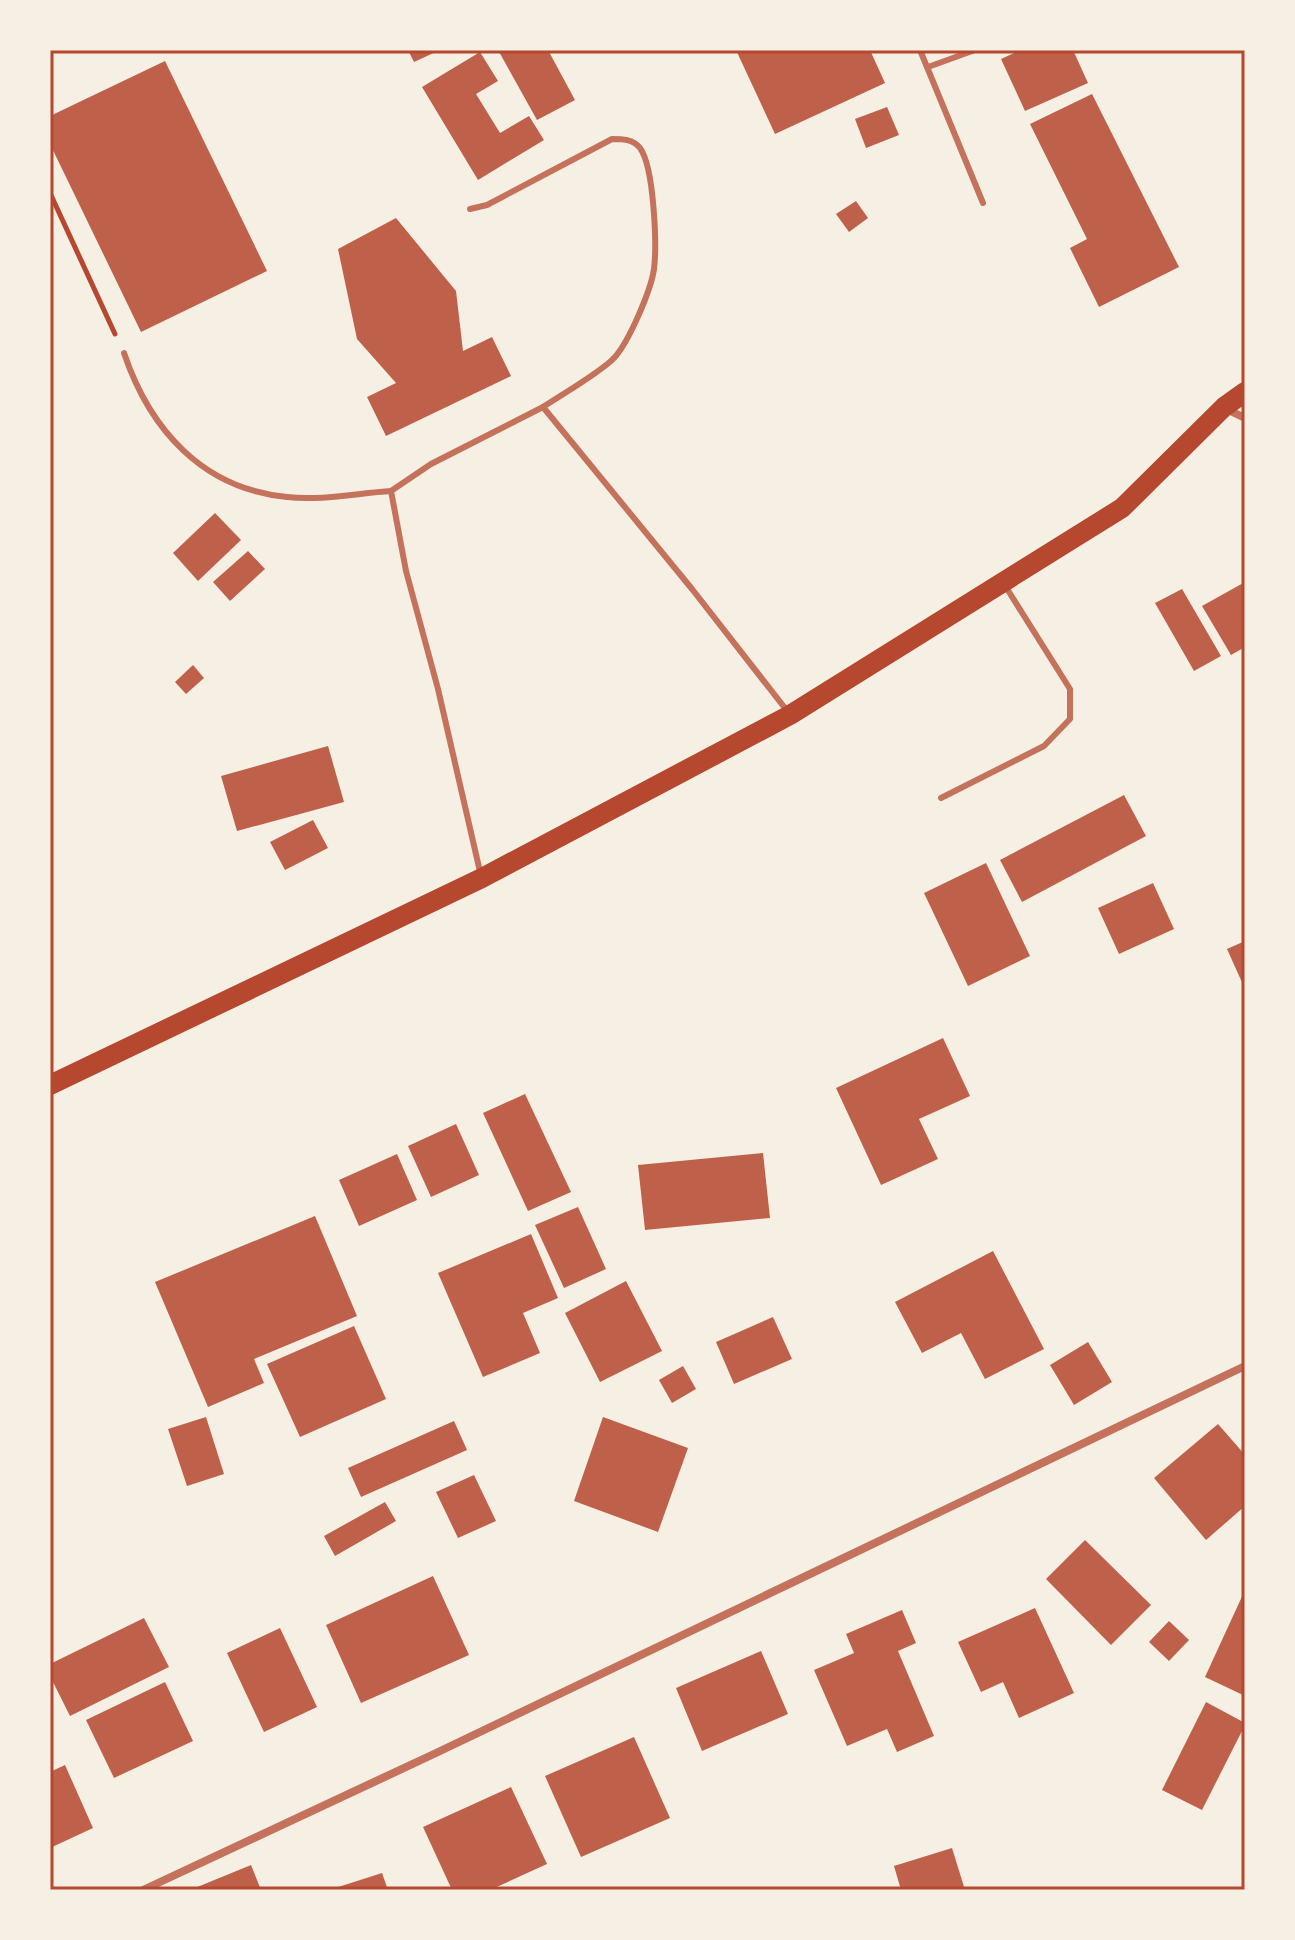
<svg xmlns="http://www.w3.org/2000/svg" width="1295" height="1940" viewBox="0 0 1295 1940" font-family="'Varela Round',sans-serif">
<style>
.building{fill:#bf614a}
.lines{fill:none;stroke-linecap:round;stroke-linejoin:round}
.path{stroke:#b5482f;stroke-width:5}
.service{stroke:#c5725c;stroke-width:6}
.minor{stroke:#c5725c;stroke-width:8}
.primary{stroke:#b5482f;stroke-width:20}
.neatline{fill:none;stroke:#b5482f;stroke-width:3}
</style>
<rect width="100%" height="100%" fill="#f6efe4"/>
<!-- building -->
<g class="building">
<path d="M408,50h32l-26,12z"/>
<path d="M498,50h50l27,50 -38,20z"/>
<path d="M736,50h134l15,33 -110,51z"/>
<path d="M1021,50h52l15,33 -63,28 -24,-52z"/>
<path d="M480,52l18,29 -22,13 24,39 29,-17 15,24 -66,40 -56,-93z"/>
<path d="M165,61l102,210 -126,61 -91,-188v-28z"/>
<path d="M1092,94l87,173 -80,40 -29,-59 17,-9 -57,-115z"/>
<path d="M887,107l12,28 -33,13 -11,-29z"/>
<path d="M856,201l12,17 -19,14 -13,-18z"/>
<path d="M396,218l60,73 7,60 29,-14 19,39 -125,60 -19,-39 29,-14 -39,-44 -19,-90z"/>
<path d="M215,513l26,27 -43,41 -25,-28z"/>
<path d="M248,551l17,18 -35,32 -17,-19z"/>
<path d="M1245,582v65l-14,8 -29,-49z"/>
<path d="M1182,589l39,67 -27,15 -39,-68z"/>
<path d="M193,665l11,13 -18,16 -11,-12z"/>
<path d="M328,746l16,56 -107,29 -16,-55z"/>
<path d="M1124,795l22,41 -124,66 -22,-42z"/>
<path d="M313,820l15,28 -43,22 -15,-28z"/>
<path d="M986,863l44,93 -62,30 -44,-93z"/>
<path d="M1153,883l21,46 -55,25 -21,-46z"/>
<path d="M1245,941v48l-18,-40z"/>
<path d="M943,1038l27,58 -51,23 19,40 -57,26 -45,-97z"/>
<path d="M525,1094l46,98 -43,19 -45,-98z"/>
<path d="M456,1124l23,51 -48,22 -23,-51z"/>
<path d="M763,1153l7,65 -125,12 -7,-65z"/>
<path d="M397,1154l20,46 -58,26 -20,-46z"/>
<path d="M578,1207l28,62 -42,19 -29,-63z"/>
<path d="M315,1216l42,100 -103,43 10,24 -56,24 -53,-125z"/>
<path d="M531,1234l27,64 -35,15 17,40 -57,24 -45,-104z"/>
<path d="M993,1251l51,98 -59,30 -24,-46 -39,20 -27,-51z"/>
<path d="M626,1281l36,70 -62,31 -35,-69z"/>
<path d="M773,1317l19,42 -58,25 -18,-42z"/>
<path d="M354,1326l32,73 -86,38 -33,-73z"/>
<path d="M1088,1342l24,40 -38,23 -24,-40z"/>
<path d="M683,1366l13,23 -24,14 -13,-23z"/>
<path d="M206,1417l18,57 -37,12 -19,-57z"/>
<path d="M603,1417l85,31 -30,84 -84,-31z"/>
<path d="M454,1421l13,29 -106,47 -13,-29z"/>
<path d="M1218,1424l27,31v51l-39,34 -52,-62z"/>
<path d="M474,1475l22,46 -38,17 -22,-46z"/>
<path d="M385,1502l11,19 -61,35 -11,-20z"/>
<path d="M1085,1540l66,65 -40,40 -65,-66z"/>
<path d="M433,1576l36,79 -108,48 -35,-78z"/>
<path d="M1245,1590v106l-40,-19z"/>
<path d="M1035,1608l39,85 -55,25 -16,-36 -22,10 -23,-50z"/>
<path d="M902,1610l14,33 -18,8 36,85 -37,16 -10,-23 -40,17 -33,-76 40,-17 -8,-19z"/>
<path d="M144,1618l25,49 -99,49 -20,-40v-12z"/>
<path d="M1169,1621l20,19 -20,21 -20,-19z"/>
<path d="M280,1628l37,79 -53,25 -37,-79z"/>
<path d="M761,1651l27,63 -86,37 -26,-63z"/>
<path d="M165,1682l28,59 -79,37 -28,-58z"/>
<path d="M1206,1702l39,21v2l-43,85 -40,-20z"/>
<path d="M634,1737l36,81 -89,39 -36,-81z"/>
<path d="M65,1765l28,63 -43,20v-76z"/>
<path d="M511,1787l36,77 -57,26h-38l-29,-63z"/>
<path d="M952,1848l13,42h-64l-7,-24z"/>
<path d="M251,1865l10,25h-71z"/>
<path d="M382,1873l6,17h-56v-1z"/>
</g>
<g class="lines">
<!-- path -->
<path class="path" d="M50,193l65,141"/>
<!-- service -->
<g class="service">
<path d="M920,50l63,153"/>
<path d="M928,67l47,-17"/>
<path d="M470,209l17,-4 125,-66c10,0 21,0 28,9 14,19 17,96 14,121 -3,21 -25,73 -40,89 -13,14 -53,37 -71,49"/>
<path d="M124,353c26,77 79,136 163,144 34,4 71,-4 104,-6"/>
<path d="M941,798l103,-52 26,-27v-30l-66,-105"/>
<path d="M481,876l-43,-187 -32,-118 -15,-80 40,-27 112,-57 149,182 96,123"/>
</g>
<!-- minor -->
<g class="minor">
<path d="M1224,408l21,10"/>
<path d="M143,1890l293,-137 809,-387"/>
</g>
<!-- primary -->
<path class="primary" d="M50,1085l432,-207 308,-163 332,-207 102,-101 21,-15"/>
</g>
<!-- border -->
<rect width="1295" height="1940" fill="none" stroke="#f6efe4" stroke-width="104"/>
<rect x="52" y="52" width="1191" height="1836" class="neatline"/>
</svg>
